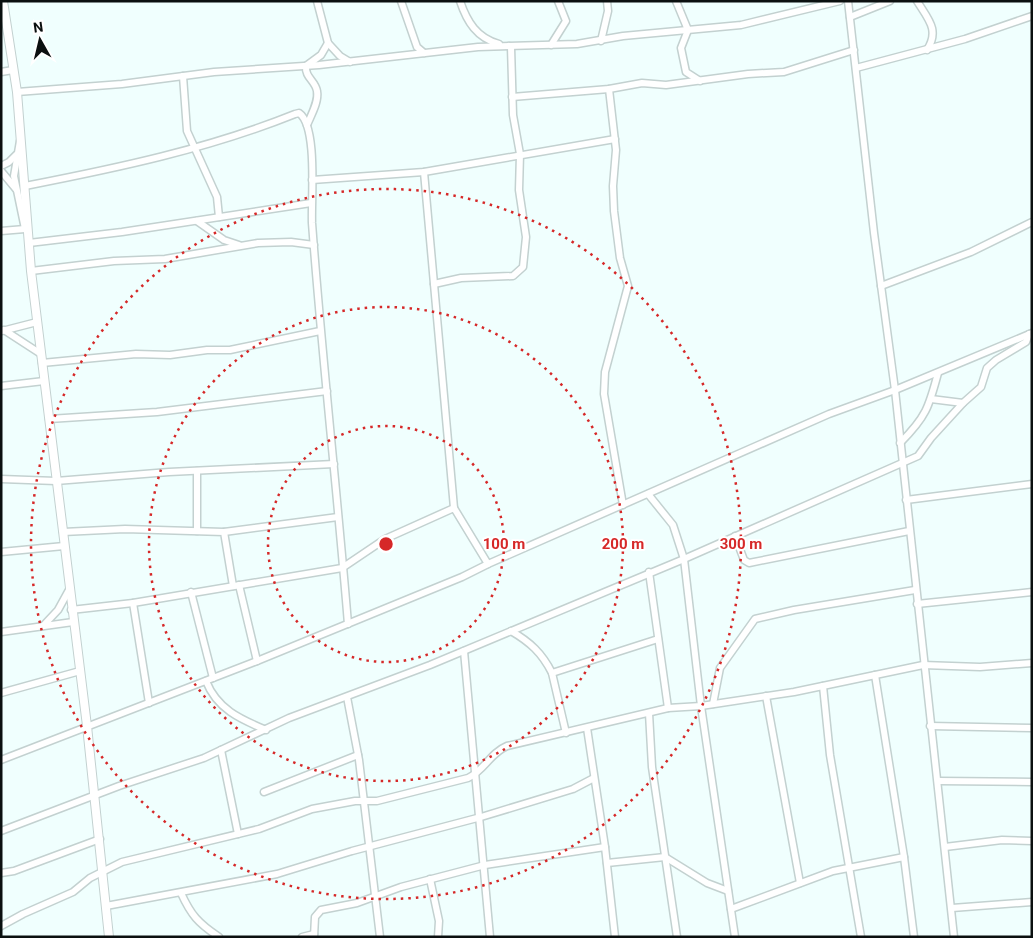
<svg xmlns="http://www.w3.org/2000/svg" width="1033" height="938" viewBox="0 0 1033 938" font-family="Roboto,sans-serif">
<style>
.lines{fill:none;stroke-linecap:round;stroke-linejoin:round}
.minor-casing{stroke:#c3d1d0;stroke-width:9}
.tertiary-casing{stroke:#c3d1d0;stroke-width:10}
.minor{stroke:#fff;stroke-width:6}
.tertiary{stroke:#fff;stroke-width:8}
.ring{fill:none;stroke:#d62828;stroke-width:2.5;stroke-dasharray:2.5 5}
.centre{fill:#d62828;stroke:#fff;stroke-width:2.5}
.ring-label{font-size:15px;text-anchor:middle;font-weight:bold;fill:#d62828;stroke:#fff;stroke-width:4;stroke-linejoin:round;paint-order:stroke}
</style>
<rect width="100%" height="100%" fill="#f0fffe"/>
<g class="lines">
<!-- minor casing -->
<g class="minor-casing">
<g id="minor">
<path d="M317,1l11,42 12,13 10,6"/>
<path d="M401,1l16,46 7,6"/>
<path d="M460,1c7,21 17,37 39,43"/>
<path d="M676,1l12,29 -7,18 5,24 14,9"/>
<path d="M848,1l26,232 21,157 59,547"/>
<path d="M917,1c11,18 23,29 10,49"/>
<path d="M850,17l40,-16"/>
<path d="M601,41l7,-30 -1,-10"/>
<path d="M551,45l15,-24 -8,-20"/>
<path d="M856,68l109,-29 67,-23"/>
<path d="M1,72l12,-2"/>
<path d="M183,76l4,55 30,66 2,20"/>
<path d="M609,89l7,61 -3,36 1,25 6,47 8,28 -23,86 -1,22 19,111"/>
<path d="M17,92l105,-8 92,-12 105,-7 159,-18 99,-3 46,-8 118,-11 99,-24"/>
<path d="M512,97l97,-8 33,-6 24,2 82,-11 36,-2 70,-22"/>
<path d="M307,125c4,-10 12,-23 10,-34 -2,-11 -12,-13 -11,-25l15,-11 7,-12"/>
<path d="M20,141l-6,35 11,53"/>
<path d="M1,166l8,-4 7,-7"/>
<path d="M1,171l15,18"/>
<path d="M424,172l30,336"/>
<path d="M312,180l112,-8 191,-33"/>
<path d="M25,186c92,-18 183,-37 270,-72l4,-1c19,13 12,87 13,110 10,134 25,267 36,401"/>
<path d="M197,221l27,19 15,5"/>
<path d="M1,231l24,-2"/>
<path d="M29,243l93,-11 189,-29"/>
<path d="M31,271l83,-10 51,-2 93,-16 33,-1 23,3"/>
<path d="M434,284l27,-6 52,-2 10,-9 3,-30 -7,-47 1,-36 -7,-39 -2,-68 -2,-1"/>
<path d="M881,286l90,-34 61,-30"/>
<path d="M4,330l37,24"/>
<path d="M2,331l35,-9"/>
<path d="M42,363l94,-9 34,1 37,-5h23l90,-19"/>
<path d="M1,386l43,-5"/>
<path d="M931,399l32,4"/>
<path d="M49,419l108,-7 170,-21"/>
<path d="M900,443c26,-26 29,-36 38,-70"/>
<path d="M1,479l55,2 113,-9 165,-8"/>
<path d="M648,494l25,31 11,34 17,147 34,231"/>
<path d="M906,500l126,-16"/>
<path d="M197,531v-60"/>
<path d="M63,532l62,-3 99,3 9,54"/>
<path d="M224,532l114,-15"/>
<path d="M735,536l9,24 5,3 160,-32"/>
<path d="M1,552l63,-6"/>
<path d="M649,572l19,136"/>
<path d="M239,585l18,76"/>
<path d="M191,592l22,86"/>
<path d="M133,603l16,100"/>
<path d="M917,604l115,-12"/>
<path d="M71,610l62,-7 209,-35 43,-29 69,-31 34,56"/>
<path d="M43,626l15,-16 11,-20"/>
<path d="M511,631c19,11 31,22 41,42l14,60"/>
<path d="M1,632l72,-10"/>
<path d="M464,651l26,286"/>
<path d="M552,673l106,-34"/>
<path d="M875,675l29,182 10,80"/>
<path d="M206,681c11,28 34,38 60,49"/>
<path d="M823,686l7,69 31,182"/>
<path d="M1,693l79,-22"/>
<path d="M766,696l34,187"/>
<path d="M347,697l12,63 21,177"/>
<path d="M713,704l7,-36 35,-49 39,-9 121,-20"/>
<path d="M649,713l3,54 25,170"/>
<path d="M930,726l102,2"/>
<path d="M587,728l18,119 10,90"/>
<path d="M221,750l17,84"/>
<path d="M1,760l256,-99 205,-84 26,-13 341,-150 66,-24 137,-57"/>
<path d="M938,781l94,1"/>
<path d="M264,792l94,-37"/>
<path d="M1,831l118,-45 85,-28 85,-40 141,-53 254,-106 234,-103 13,-18 32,-35 18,-16 6,-19 9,-8 30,-18 3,-8"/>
<path d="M945,847l57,-7 30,1"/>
<path d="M607,863l58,-6 42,26 21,8"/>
<path d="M1,873l13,-2 86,-32"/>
<path d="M430,879l9,42 -1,16"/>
<path d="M181,893c10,22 17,30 38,44"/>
<path d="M106,906l171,-32 75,-23 129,-34 92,-28 21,-11"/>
<path d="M952,908l80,-6"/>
<path d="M731,909l102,-38 71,-14"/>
<path d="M1,926l22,-12 50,-22 17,-14 32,-16 137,-33 53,-20 43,-8h22l91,-23c16,-7 22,-25 39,-32l161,-38 33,-2 93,-14 129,-27 57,2 52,-4"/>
<path d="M302,937l12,-3"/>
<path d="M314,937l1,-20 6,-7 36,-7 44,-16 84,-22 120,-18"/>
</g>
</g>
<!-- tertiary casing -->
<g class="tertiary-casing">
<path id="tertiary" d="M3,1l14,91 14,179 56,455 22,211"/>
</g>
<!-- minor -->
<use href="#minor" class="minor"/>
<!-- tertiary -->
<use href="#tertiary" class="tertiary"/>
</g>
<!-- distance rings -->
<g class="ring">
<circle cx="386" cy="544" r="118"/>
<circle cx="386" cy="544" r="237"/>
<circle cx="386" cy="544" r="355"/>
</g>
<circle cx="386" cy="544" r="8" class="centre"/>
<g class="ring-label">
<text x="504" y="549">100 m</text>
<text x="623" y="549">200 m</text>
<text x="741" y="549">300 m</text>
</g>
<!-- border -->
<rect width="1033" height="938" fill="none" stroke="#0b1010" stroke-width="5"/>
<!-- north arrow -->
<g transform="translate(40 40) rotate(352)" stroke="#ffffff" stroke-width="4" paint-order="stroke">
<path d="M0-4L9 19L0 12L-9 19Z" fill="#0b1010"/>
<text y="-8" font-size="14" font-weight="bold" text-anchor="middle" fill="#0b1010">N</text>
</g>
</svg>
